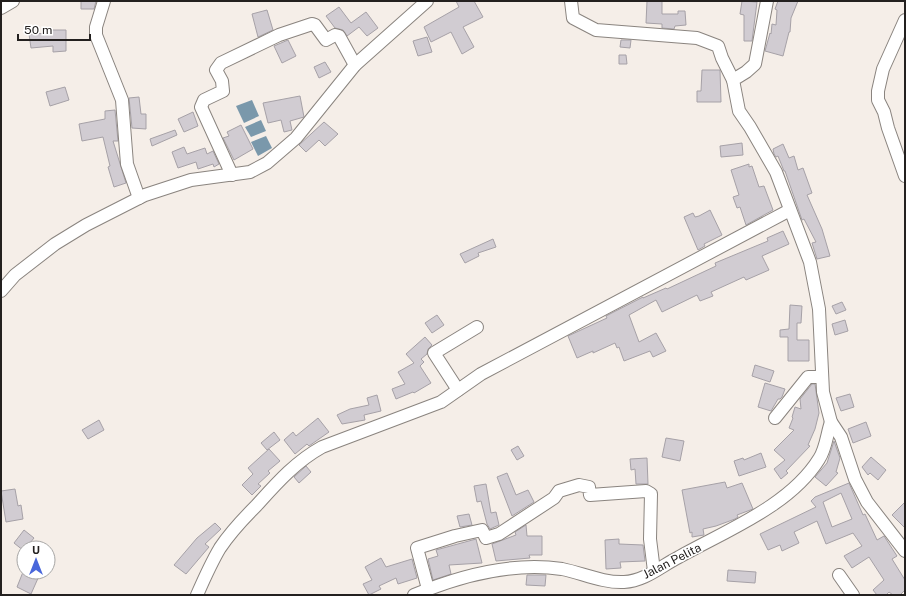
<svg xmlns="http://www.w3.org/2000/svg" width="906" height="596" viewBox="0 0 906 596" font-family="'Public Sans',sans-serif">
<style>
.water{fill:#7a98ab}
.building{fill:#d1ccd2;stroke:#a6a1a7;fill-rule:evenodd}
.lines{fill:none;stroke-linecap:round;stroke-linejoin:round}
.minor-casing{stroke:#8a847f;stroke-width:14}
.minor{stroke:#fff;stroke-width:12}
.labels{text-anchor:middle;stroke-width:3;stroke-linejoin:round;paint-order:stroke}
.street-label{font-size:12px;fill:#23201f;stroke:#fff}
</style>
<rect width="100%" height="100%" fill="#f5eee8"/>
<!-- water -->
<g class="water">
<path d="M252,100l7,16 -15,7 -8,-17z"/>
<path d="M261,120l5,11 -15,6 -6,-10z"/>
<path d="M266,136l6,12 -14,8 -7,-14z"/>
</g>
<!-- building -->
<g class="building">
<path d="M81,1h15l-2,8h-13z"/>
<path d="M456,1h18l9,16 -20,10 11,20 -12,7 -11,-22 -20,10 -7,-15 35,-20z"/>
<path d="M647,1h15v13h16v-3h7l1,14 -11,1 -1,3 -12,-1v-4l-16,-1z"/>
<path d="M742,1l15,1 -5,39h-8v-26l-4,-1z"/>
<path d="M778,1h20l-7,17 -1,14h-1l-6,24 -18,-5 5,-18 1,1 1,-10 4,1 1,-15 -2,-1z"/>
<path d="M339,7l12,16 15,-11 12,16 -11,8 -8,-9 -12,9 -4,-6 -8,-2 -9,-12z"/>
<path d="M267,10l6,20 -15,7 -6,-23z"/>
<path d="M52,30h14v21l-13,1v-6l-22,2 -2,-14 23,-1z"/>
<path d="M427,37l5,15 -14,4 -5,-15z"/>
<path d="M288,40l8,16 -14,7 -8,-17z"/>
<path d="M621,40h10l-1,8 -10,-1z"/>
<path d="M619,55h7l1,9h-8z"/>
<path d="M325,62l6,10 -12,6 -5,-11z"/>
<path d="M702,70h18l1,32h-24v-11h4z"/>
<path d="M65,87l4,13 -19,6 -4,-14z"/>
<path d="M300,96l4,21 -14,4 2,9 -8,2 -3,-12 -13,3 -5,-20z"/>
<path d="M139,97l2,17h5v15l-14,-1 -3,-30z"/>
<path d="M115,110l3,31h-5l13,42 -12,4 -6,-20 2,-1 -7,-29 -21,4 -3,-17 26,-5v-8z"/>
<path d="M193,112l5,14 -14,6 -6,-13z"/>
<path d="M324,122l14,12 -13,12 -6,-6 -13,12 -7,-7z"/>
<path d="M241,125l12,24 -19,11 -11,-22 6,-2 -2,-4z"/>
<path d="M175,130l2,5 -25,11 -2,-7z"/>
<path d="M742,143l1,12 -22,2 -1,-11z"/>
<path d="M783,144l6,14 5,-2 4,14 5,-2 9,25 -5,2 15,34 8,27 -13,3 -5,-16 4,-1 -12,-23 -2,1 -17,-49h-1l-6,-15 -2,1 -2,-3 -1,-5z"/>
<path d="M184,147l3,7 18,-6 2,6 6,-3 6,13 -5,3 -1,-3 -15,5 -2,-7 -18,6 -6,-16z"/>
<path d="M749,164v3l3,-1 7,21 5,-1 9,24 -27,15 -6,-18 -3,1 -4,-11 6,-2 -8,-25z"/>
<path d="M710,210l12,25 -18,9 1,2 -7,4 -14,-33 9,-4 2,4 4,-1z"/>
<path d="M783,231l6,13 -27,12 7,14 -23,10 -2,-3 -33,15 2,4 -13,5 -3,-6 -35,17 -6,-12 -27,15 10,27 17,-9 10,18 -13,6 -3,-6 -26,10 -5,-14 -2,1 -2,-5 -22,10v-2l-16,7 -9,-22 39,-18 -1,-2 37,-19v1l23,-10 1,1 49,-23 -1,-3 53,-22 -1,-3z"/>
<path d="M493,239l3,8 -18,6 1,3 -14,7 -5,-9z"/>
<path d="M842,302l4,8 -10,4 -4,-8z"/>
<path d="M790,305l12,1 -1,17h-4v17h12v21h-21v-24h-8v-7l9,-1z"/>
<path d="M437,315l7,10 -12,8 -7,-10z"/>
<path d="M845,320l3,11 -13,4 -3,-11z"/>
<path d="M425,337l7,8 -4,4 -1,5 -6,5 3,3 -4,4 11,17 -17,10 -1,-1 -17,7 -4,-10 13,-5 -7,-12 16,-9 -8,-9z"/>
<path d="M755,365l19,6 -4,11 -18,-6z"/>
<path d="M765,383l20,6 -3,8 -2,2h-2l-7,12 -13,-4z"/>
<path d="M812,384h3l4,29 -4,16 -7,16 2,1 -24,25 2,2 -7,6 -7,-10 11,-9 -11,-10 20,-20 -5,-2 4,-10 -1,-1 3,-10 6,2 -1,-10z"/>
<path d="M850,394l4,13 -13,4 -5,-13z"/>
<path d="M377,395l4,16 -17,4 1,5 -23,4 -5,-9 13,-6 19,-4 -2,-7z"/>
<path d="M318,418l11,14 -20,14 -2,-2 -12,10 -11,-14 9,-8 3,4z"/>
<path d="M99,420l5,10 -16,9 -6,-9z"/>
<path d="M866,422l5,14 -18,7 -5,-14z"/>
<path d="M274,432l6,8 -13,10 -6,-7z"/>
<path d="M666,438l18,3 -4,20 -18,-4z"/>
<path d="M834,441l6,17 -4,14 2,1 -12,13 -11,-9 12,-14z"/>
<path d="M518,446l6,10 -7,4 -6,-10z"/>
<path d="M269,449l11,12 -12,10 2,2 -12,11 3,2 -9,9 -10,-10 11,-11 -5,-6z"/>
<path d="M761,453l5,14 -27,9 -5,-15 9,-3 1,2z"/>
<path d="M871,457l15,13 -8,10 -8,-7 -2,2 -6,-8z"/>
<path d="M647,458l1,26h-12l-1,-15 -4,1 -1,-11z"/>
<path d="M306,466l5,6 -12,11 -5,-6z"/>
<path d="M507,473l9,22 12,-5 6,12 -22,14 -15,-39z"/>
<path d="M725,482l2,6 15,-5 11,26 -16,6 1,2 -3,2 -19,7 -13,3 1,6 -12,2v-5l-2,1 -8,-43z"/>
<path d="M849,483l14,32 2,-1 12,26 7,-4 13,20 -5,3 13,21v10l-5,5h-7l-4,-3 -3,3h-9l-4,-5 11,-10 -15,-23 -17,11 -8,-12 18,-10 -9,-13 -27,11 -9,-23 -23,11 5,11 -17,8 -2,-6 -12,5 -8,-16 56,-27 -5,-6 4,-4zM841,493l11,26 -20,8 -9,-25z"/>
<path d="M486,484l5,29 5,-1 3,13 -9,4 -3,-5 -6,-23 -4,1 -3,-16z"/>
<path d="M15,489l3,17 3,-1 2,14 -17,3 -5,-31z"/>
<path d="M905,502v26l-13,-13z"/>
<path d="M469,514l3,11 -12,2 -3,-11z"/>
<path d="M215,523l6,6 -16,15 4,3 -23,27 -12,-9 23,-27z"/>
<path d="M526,525l1,11h15v19h-13l1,3 -34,3 -4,-17 24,-9 -1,-3z"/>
<path d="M24,530l10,8 -8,10h-2v3l-10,-8z"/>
<path d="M476,539l6,24 -33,2 2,9 -18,6 -5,-21 10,-3 -2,-6z"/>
<path d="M619,539v5l24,1 2,16 -25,1 1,6 -15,1 -1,-29z"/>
<path d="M381,558l5,9 26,-8 5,19 -19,6 -2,-6 -17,8 2,3 -12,6 -6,-11 9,-4 -7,-13z"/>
<path d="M728,570l28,2 -1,11 -28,-2z"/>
<path d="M23,572h8l8,4 -8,18 -14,-7z"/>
<path d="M527,575h19l-1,11 -19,-1z"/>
</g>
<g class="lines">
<!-- minor casing -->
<g class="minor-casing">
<g id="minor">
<path d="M104,1l-8,26v8l26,65 5,64 12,34"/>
<path d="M571,1l2,17 23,12 101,8 21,8 4,12 11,22"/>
<path d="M767,1l-12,63 -9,8 -13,8 6,31 11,16 26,45 34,90 9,47 4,83 8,30 10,15 14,42 12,23 38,49"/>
<path d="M1,8l12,-7"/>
<path d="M905,20l-22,49 -5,22v9l6,12 4,16 17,48"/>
<path d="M232,175l-31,-68 3,-7 19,-9 -1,-10 -6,-11 5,-7 58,-28 33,-11 3,1 11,15 9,-5 4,1 16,29"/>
<path d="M1,291l14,-16 40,-31 31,-19 59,-30 46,-15 59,-8 17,-9 29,-25 59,-73 72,-64"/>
<path d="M458,390l-24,-37 43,-26"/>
<path d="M775,418l33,-41h14"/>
<path d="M839,575l14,20"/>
<path d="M428,589l-11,-41 38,-12 27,-6 4,8 13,-4 55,-36 5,-7 20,-6 10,2 1,8 56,-4 5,3 -1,45 4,32"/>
<path d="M197,595c7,-16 14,-32 23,-47 10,-15 23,-29 36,-42 20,-22 39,-44 66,-59l119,-45 40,-28 309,-164"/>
<path d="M414,595c45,-19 99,-33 148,-26 20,4 41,14 62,13 21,-1 37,-16 55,-25 46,-26 111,-51 140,-98 7,-10 8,-26 12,-37"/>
</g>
</g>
<!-- minor -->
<use href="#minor" class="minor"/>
</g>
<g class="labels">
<!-- street labels -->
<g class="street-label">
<text transform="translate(672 561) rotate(-27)" y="4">Jalan Pelita</text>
</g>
</g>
<!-- border -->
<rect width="906" height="596" fill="none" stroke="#23201f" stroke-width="4"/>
<!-- north arrow -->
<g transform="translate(36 560)"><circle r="19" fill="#ffffff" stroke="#a7a6a5"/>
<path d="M0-3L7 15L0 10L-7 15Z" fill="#4967db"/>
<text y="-6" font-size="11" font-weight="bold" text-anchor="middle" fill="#23201f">U</text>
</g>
<!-- scale -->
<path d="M18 34v6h72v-6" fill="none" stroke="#23201f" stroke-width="2"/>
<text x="24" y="34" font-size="12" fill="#23201f" stroke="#ffffff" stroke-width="3" paint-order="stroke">50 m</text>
</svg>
